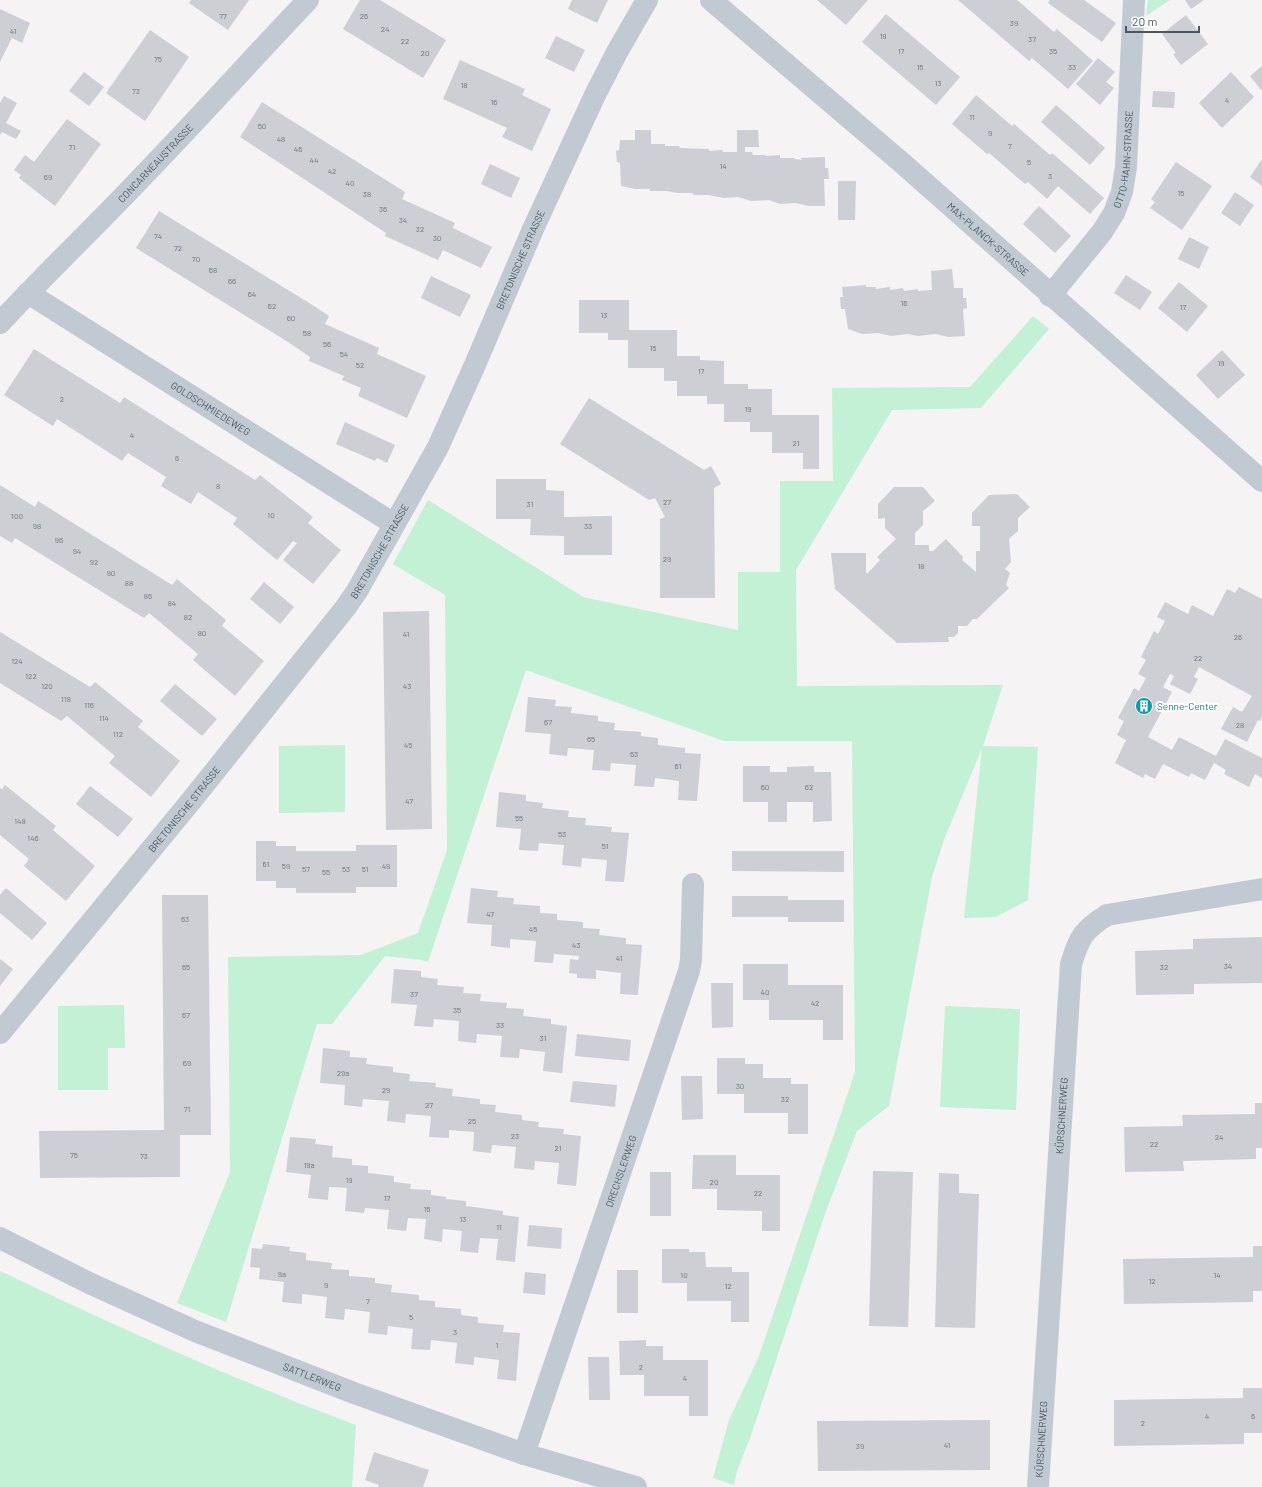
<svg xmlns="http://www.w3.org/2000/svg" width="1262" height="1487" viewBox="0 0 1262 1487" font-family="Barlow,sans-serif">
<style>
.green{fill:#c3f1d5}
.building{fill:#cdcfd5}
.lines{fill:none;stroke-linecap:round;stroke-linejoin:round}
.minor{stroke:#c1cad2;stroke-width:22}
.labels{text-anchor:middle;stroke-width:4;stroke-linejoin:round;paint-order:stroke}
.number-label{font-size:8px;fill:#6b747e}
.street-label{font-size:10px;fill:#4a5661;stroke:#fff}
.culture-label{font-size:10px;fill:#0d838f;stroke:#fff;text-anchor:start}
</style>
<rect width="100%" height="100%" fill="#f5f3f3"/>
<!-- green -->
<g class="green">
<path d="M1148,0h22l-24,16z"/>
<path d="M1033,316l16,13 -68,79 -89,2 -96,160 1,116 206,-1 -20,61 55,1 -10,153 -32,17 -32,1 18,-170 -38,92 -12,37 -43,229 -32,25 -31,80 -76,227 -13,33 -3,14 -21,-7 16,-58 30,-64 96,-284 -3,-331h-128l-198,-71 -98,292 -6,-2 -37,-4 -53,68h-15l-91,298 -49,-19 53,-131 -2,-215 133,-2 57,-22 29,-83 -2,-255 -52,-31 35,-64 155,97 155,33v-58h42v-91h53l-1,-93 138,-1z"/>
<path d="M345,745v67l-66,1v-67z"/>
<path d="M124,1005l1,43h-17v42h-50v-84z"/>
<path d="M945,1006l75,3 -4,101 -76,-3z"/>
<path d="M0,1271c117,56 235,109 356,154l-4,62h-352z"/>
</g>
<!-- building -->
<g class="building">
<path d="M191,0h58l-21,30 -39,-27z"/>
<path d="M360,0h20l66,40 -23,38 -80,-49z"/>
<path d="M572,0h36l-11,23 -29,-14z"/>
<path d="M817,0h51l-22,25z"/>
<path d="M958,0h59l37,32 3,-3 36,32 -25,28 -36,-31 -3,3z"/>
<path d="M1050,0h34l32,23 -14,19 -54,-39z"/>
<path d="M1185,0h19l-13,9z"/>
<path d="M0,9l30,14 -8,20 -10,-5 -12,24z"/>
<path d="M886,14l74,63 -24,28 -74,-63z"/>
<path d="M1186,15l22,29 -27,21 -8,-11 3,-1 -14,-19z"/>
<path d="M150,30l39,27 -44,64 -39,-28z"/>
<path d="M556,36l29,14 -11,22 -29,-14z"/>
<path d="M1098,58l17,14 -9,10 8,6 -14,17 -24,-21z"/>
<path d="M460,60l65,29 -3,6 29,14 -19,42 -30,-14 5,-9 -64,-29z"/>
<path d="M1262,66v23l-1,1 -11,-14z"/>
<path d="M84,72l20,15 -15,19 -20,-15z"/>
<path d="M1231,72l23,25 -32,31 -23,-25z"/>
<path d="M1153,91l22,1 -1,16 -22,-1z"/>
<path d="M976,95l36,31 2,-2 36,31 2,-2 52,45 -14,16 -32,-28 -11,13 -19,-17 -3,2 -36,-31 -2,1 -35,-30z"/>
<path d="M4,96l13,7 -11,20 15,8 -5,8 -14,-7 -2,3v-32z"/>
<path d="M262,102l143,90 -3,7 53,24 -2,5 39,19 -11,21 -38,-18 -5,10 -53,-24 1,-3 -146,-96z"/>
<path d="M1056,105l49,43 -15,17 -49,-43z"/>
<path d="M67,119l34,25 -46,62 -36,-28 2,-3 -7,-5 11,-15 9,7z"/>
<path d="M635,130h16v14h14v2h14l1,2 29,1v2l13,-1 1,2h14v-22h21l1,17h-14v5h7l1,3h12l1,1 14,-1v3h14v1l8,1 -1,-2 24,-1v11h3l1,11h-5l1,27h-17l-12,-3 -16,1 -11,-4 -18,1 -13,-4 -14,1 -16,-3h-15v-2h-15l-12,-2h-16v-2h-15l-14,-3 -1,-23 -3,-1 -1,-11 3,-1 1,-10h15z"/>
<path d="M1262,159v27l-12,-9z"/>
<path d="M1176,162l36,24 -30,44 -32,-22 5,-6 -4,-3z"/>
<path d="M490,164l30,14 -9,20 -30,-14z"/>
<path d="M838,181h18l-1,39h-17z"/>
<path d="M1235,192l19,13 -14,21 -19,-13z"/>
<path d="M1039,206l32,30 -16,17 -32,-29z"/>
<path d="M159,211l152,93 18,12 -4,8 54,24 -2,6 49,22 -19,42 -49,-22 3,-8 -19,-8 2,-4 -35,-15 1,-4 -22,-15 -152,-94z"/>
<path d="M1189,237l20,10 -10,22 -21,-10z"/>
<path d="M952,269l2,19h9v10h3l1,10 -4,1 2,27 -17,1 -12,-3 -18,2 -11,-2 -16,2 -13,-3 -16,1 -14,-5 -3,-20h-4l-1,-12h3l-1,-10 24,-2v2h10v2l14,-2v3l13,-2 1,3 14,-2v2l14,-1 -1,-19z"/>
<path d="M1126,275l26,17 -12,18 -26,-17z"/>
<path d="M431,276l40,19 -11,22 -39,-19z"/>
<path d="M1179,282l29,24 -21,26 -29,-24z"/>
<path d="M579,300h50v30h48v26h23v4l24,1v23h24v5h24v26h47v54h-16v-16h-31v-21h-22v-10h-26v-18h-17v-8h-30v-15h-13v-13h-36v-28h-20v-7h-29z"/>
<path d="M34,349l86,54 4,-6 131,83 5,-5 53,42 -5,6 33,27 -28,34 -30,-24 14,-17 -4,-2 -16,19 -44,-36 4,-6 -39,-26 -7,12 -30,-18 5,-9 -38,-24 -6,8 -65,-42 -4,7 -49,-31z"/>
<path d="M1222,350l23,25 -27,24 -22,-24z"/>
<path d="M589,398l115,72 7,-4 10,18 -7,4 1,110h-55v-79l5,-2 -10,-19 -6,2 -89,-56z"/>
<path d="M345,422l50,23 -8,18 -10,-5 -2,3 -39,-17z"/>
<path d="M496,479h50v11l18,1v26l48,-1v39h-48v-19l-34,-1 1,-16h-35z"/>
<path d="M0,485l35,22 3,-6 134,84 5,-6 49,41 -4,6 42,35 -29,35 -42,-36 5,-6 -49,-41 -5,5 -129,-80 -3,5 -12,-7z"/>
<path d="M894,487h29l12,14 -12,10v14l-8,8v12h14v6h4l13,-12 17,18 -1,3 14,12v-21h4v-25h-8v-13l17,-18 28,-1 13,13 -12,11v13l-9,8 2,23 -6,7 5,4 -4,12 3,3 -32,31h-4l-6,7h-9v7l-4,4h-6l1,5 -52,1 -62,-54 -4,-36h35v20h2l12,-13 -3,-3 19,-18 -11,-11v-10l-7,1v-15z"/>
<path d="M264,582l30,25 -14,17 -30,-25z"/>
<path d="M1239,587l23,12v118l-2,4 -2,-1 -11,22 -26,-13 12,-22 9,5 10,-16 -53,-29 -5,10 4,2 -8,15 -20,-10 4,-8 -4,-2 -7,13 9,5 -24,45 24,13 7,-13 37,19 9,-17 37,19v20l-7,-4 -6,13 -25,-13 2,-4 -12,-7 -9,17 -14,-7 -2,4 -26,-13 -8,15 -10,-5 -2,4 -28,-15 11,-23 -9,-5 7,-14 -6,-3 16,-30 5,3 7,-13 -8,-4 8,-14 -5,-3 13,-26 4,3 7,-13 -8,-4 8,-15 23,12 4,-9 21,11 14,-27 8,4z"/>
<path d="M429,611l3,218 -46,1 -3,-218z"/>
<path d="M0,632l90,55 5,-5 48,39 -5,6 42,34 -29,36 -42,-34 6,-7 -48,-40 -6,5 -61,-38z"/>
<path d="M175,684l42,35 -15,17 -42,-35z"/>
<path d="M528,697l28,3 -1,6 17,1 -1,6 27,3v5l17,2 -1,7 27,2v4l17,2v7l27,3v5l16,1 -4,47 -19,-1 1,-19 -24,-3 -1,9 -20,-1 2,-21 -25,-2 -1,8 -18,-1 2,-20 -26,-2 -1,8 -18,-2 2,-20 -26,-2z"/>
<path d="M743,766h27v6h17v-5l27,-1v6h17l1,49 -19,1v-20h-26v20h-19v-20h-25z"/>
<path d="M5,785l51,41 -3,4 42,36 -29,35 -42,-35 5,-7 -29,-24v-47l2,1z"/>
<path d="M90,786l43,33 -15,18 -42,-33z"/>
<path d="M499,792l27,3v6l17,2 -1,5 27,3 -1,6 18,1 -1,7 27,2 -1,5 18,1 -5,49 -19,-1 2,-21 -25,-2 -1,9 -19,-2 2,-20 -25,-2 -1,8 -19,-1 2,-21 -25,-2z"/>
<path d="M256,841h20v5h20v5h60v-6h41v42h-41v6h-60v-5h-20v-7h-20z"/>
<path d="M732,851h112v21l-112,-1z"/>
<path d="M6,888l41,35 -15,17 -32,-27v-18z"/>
<path d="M471,888l27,3 -1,6 17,1 -1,6 27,2v7l17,1v6l26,2v6l17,1 -1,6 27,3v6l16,1 -4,50 -18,-1 1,-21 -25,-3v9l-19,-1v-4l-8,-1 1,-14 8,1 1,-4 -25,-2 -1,9 -19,-1 2,-21 -26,-2v9l-19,-2 1,-21 -25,-2z"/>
<path d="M162,895h46l3,240h-31v42l-140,1 -1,-47 125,-1z"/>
<path d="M732,896h56v4h56v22h-56v-5h-56z"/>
<path d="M1262,937v46l-68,1v10l-58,1 -1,-44 58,-2v-10z"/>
<path d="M0,959l13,10 -13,17z"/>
<path d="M743,964h45v21h55v55h-20v-20h-54v-20h-26z"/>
<path d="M394,969l27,2v6l17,2 -1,6 27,2 -1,6 18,1 -1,7 27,2 -1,5 18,1 -1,7 28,3v5l16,2 -5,47 -19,-2 2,-19 -25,-3 -1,9 -19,-1 2,-21 -25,-2 -1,9 -18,-2 1,-20 -25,-2 -1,8 -19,-1 3,-21 -26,-2z"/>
<path d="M711,983h22v44l-21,1z"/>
<path d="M577,1034l54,6 -2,21 -54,-5z"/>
<path d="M323,1048l27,3v6l17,1 -1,6 27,3v5l17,2 -1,7 27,2 -1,4 18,2 -1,7 28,3v5l16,1 -1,7 27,3v5l17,2 -1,5 26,2 -1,5 18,2 -5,50 -19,-2 2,-21 -24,-2 -1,9 -20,-2 2,-21 -24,-2 -1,8 -18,-2 1,-19 -25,-2v8l-20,-1 2,-21 -25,-2 -1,9 -18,-2 2,-20 -26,-2 -1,8 -18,-2 1,-20 -25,-2z"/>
<path d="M717,1058h28v6h18v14h28v6h17v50h-20v-21h-44v-19h-27z"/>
<path d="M681,1076h21l1,43 -21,1z"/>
<path d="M573,1081l44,4 -2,22 -45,-5z"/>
<path d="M1255,1103h7v45h-6v11l-73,2 1,10 -59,1 -1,-45 59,-1 -1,-11 73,-1z"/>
<path d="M290,1137l26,2 -1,5 18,2 -1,11 20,2v6l16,1v7l26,3v6l17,2 -1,5 21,1v5l15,2v2l20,2v5l37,5v4l16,2 -4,45 -19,-2 2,-21 -18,-1 -2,15 -18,-2 2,-20 -19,-2 -1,13 -18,-3 2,-20 -18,-1 -2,13 -19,-2 2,-19 -24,-2 -1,5 -19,-2 2,-23 -18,-1 -1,13 -20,-2 3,-23 -25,-3z"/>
<path d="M693,1155h43v20h44v56h-18v-20l-45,-1v-21h-25z"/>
<path d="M873,1171l40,1 -5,155 -39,-1z"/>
<rect x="650" y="1172" width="21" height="44"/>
<path d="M939,1173l20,1v19l20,1 -4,134 -40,-1z"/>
<path d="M529,1225l33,3 -1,21 -34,-3z"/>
<path d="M263,1244l27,3 -1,4 17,2v7l26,3 -1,6 18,1v6l26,2v5l17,2 -1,7 28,3v5l16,1v6l26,2v6l17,2v6l26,2 -1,7 17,1 -4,48 -19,-2 2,-19 -25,-3v8l-19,-2 2,-20 -26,-3 -1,10 -19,-1 2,-20 -25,-3 -1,9 -19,-2 2,-21 -25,-3 -1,11 -19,-2 2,-21 -25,-3v10l-20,-2 2,-20 -25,-3 1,-11 -10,-1 2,-19 10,1z"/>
<path d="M1253,1246h9v45h-9v11l-129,2 -1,-45 130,-2z"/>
<path d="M662,1249h27v3h16l1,15h26v5h17v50h-18v-21h-44v-18h-25z"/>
<rect x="617" y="1270" width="21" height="43"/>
<path d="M525,1272l21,2 -1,21 -22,-2z"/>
<path d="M646,1340v6h17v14h45v56h-19v-20h-45v-21h-24l-1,-34z"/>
<path d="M588,1357h21l1,43h-21z"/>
<path d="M1243,1388h19v45h-18v11l-130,2v-46l129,-2z"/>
<path d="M990,1420v50l-172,1 -1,-50z"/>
<path d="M374,1452l55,18 -6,17h-45l1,-2 -14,-5z"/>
</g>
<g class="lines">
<!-- minor -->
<g class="minor">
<path id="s1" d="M711,0l190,162 361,319"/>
<path id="s2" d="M28,293l366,231"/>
<path id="s3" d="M1050,296l52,-64 12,-19 8,-21 4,-25 8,-167"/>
<path id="s4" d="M0,323c46,-50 95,-96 142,-146 56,-58 110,-118 166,-177"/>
<path id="s5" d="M0,1033l191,-232 155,-194 11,-16 81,-144 36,-80 59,-138 62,-134 22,-43 30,-52"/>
<path id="s6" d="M0,1238l87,44 108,49 159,62 170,61 112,33"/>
<path id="s7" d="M524,1454l165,-483 2,-11 2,-76"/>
<path id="s8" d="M1038,1487l33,-523c8,-26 12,-34 36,-49l155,-26"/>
</g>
</g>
<!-- icons -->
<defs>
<g id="building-disc" transform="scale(0.9)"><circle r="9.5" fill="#0f9aa8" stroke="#fff"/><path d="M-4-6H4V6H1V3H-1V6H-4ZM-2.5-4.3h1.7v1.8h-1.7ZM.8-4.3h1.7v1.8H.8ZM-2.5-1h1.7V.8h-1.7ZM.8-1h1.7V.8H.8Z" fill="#fff"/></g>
</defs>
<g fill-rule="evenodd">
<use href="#building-disc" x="1144" y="706"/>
</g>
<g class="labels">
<!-- number labels -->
<g class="number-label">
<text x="223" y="19">77</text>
<text x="364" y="19">26</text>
<text x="1014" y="26">39</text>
<text x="385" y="32">24</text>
<text x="13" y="34">41</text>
<text x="883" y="39">19</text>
<text x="1032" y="42">37</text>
<text x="405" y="44">22</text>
<text x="901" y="54">17</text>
<text x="1053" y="54">35</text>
<text x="425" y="56">20</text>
<text x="158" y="62">75</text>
<text x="920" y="70">15</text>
<text x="1072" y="70">33</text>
<text x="938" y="86">13</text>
<text x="464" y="88">18</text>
<text x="136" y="94">73</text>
<text x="1227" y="103">4</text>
<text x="494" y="105">16</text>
<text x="972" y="120">11</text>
<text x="262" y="129">50</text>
<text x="990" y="136">9</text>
<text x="281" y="142">48</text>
<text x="1010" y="149">7</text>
<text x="72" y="150">71</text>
<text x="298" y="152">46</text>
<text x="314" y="163">44</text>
<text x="1029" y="165">5</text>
<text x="723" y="169">14</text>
<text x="332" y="174">42</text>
<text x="1050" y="179">3</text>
<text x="48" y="180">69</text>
<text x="350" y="186">40</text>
<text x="1181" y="196">15</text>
<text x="367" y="197">38</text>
<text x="383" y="212">36</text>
<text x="403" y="223">34</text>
<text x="420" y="232">32</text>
<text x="158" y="239">74</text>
<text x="437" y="241">30</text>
<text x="178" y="251">72</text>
<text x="196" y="262">70</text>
<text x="213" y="273">68</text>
<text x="232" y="284">66</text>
<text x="252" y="297">64</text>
<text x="904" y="306">16</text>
<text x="272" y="309">62</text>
<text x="1183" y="310">17</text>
<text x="604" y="318">13</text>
<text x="291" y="321">60</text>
<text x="307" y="336">58</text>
<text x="327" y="347">56</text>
<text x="653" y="351">15</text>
<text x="344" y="357">54</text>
<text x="1221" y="366">19</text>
<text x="360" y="368">52</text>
<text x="701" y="374">17</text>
<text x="62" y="402">2</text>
<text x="748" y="412">19</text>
<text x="132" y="438">4</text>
<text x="796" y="446">21</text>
<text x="177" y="461">6</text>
<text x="218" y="489">8</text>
<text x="667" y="505">27</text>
<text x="530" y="507">31</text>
<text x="271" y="518">10</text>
<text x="17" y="519">100</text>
<text x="37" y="529">98</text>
<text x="588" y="529">33</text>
<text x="59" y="543">96</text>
<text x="77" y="554">94</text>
<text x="667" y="562">29</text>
<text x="94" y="565">92</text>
<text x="921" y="569">18</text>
<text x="111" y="576">90</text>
<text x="129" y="586">88</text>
<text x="148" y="599">86</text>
<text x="172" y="606">84</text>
<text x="188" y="620">82</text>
<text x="202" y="636">80</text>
<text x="406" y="637">41</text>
<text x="1238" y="640">26</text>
<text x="1198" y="661">22</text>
<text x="17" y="664">124</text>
<text x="31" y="679">122</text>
<text x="47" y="689">120</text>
<text x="407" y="689">43</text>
<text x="66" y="702">118</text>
<text x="89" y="708">116</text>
<text x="104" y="721">114</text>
<text x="548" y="725">67</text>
<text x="1240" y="728">28</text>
<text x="118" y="737">112</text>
<text x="591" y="742">65</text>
<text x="408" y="748">45</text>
<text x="634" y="757">63</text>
<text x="678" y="769">61</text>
<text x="765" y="790">60</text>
<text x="809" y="790">62</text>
<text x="409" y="804">47</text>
<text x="519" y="821">55</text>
<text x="20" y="824">148</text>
<text x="562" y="837">53</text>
<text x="33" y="841">146</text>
<text x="605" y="849">51</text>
<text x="266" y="867">61</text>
<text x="286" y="869">59</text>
<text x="386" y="869">49</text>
<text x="306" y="872">57</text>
<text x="346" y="872">53</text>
<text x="365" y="872">51</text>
<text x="326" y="875">55</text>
<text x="490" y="917">47</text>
<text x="185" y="922">63</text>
<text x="533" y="932">45</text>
<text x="576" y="948">43</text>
<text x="619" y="961">41</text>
<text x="1228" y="969">34</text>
<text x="186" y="970">65</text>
<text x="1164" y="970">32</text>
<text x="765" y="995">40</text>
<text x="414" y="997">37</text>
<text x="815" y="1006">42</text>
<text x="457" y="1013">35</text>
<text x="186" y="1018">67</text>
<text x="500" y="1028">33</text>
<text x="543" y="1041">31</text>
<text x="187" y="1066">69</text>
<text x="343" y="1076">29a</text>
<text x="740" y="1089">30</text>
<text x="386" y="1093">29</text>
<text x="785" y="1102">32</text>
<text x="429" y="1108">27</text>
<text x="187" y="1112">71</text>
<text x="472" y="1124">25</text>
<text x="515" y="1139">23</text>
<text x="1219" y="1140">24</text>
<text x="1154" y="1147">22</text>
<text x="558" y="1151">21</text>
<text x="74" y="1158">75</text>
<text x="144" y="1159">73</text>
<text x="309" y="1168">19a</text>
<text x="349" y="1183">19</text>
<text x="714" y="1185">20</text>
<text x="758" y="1196">22</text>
<text x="387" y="1201">17</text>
<text x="427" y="1212">15</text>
<text x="463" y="1222">13</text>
<text x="499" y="1230">11</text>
<text x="282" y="1277">9a</text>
<text x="684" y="1278">10</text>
<text x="1217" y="1278">14</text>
<text x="1152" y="1284">12</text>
<text x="326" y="1288">9</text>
<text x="728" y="1289">12</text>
<text x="368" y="1304">7</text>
<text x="411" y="1320">5</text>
<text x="455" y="1335">3</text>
<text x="497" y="1348">1</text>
<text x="641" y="1370">2</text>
<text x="685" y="1381">4</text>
<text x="1207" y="1419">4</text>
<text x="1253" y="1419">6</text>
<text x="1143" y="1426">2</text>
<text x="947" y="1448">41</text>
<text x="860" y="1449">39</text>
</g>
<!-- street labels -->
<g class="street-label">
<text dy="4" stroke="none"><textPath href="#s3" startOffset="160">OTTO-HAHN-STRASSE</textPath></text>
<text dy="4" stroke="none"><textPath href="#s4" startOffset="223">CONCARNEAUSTRASSE</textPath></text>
<text dy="4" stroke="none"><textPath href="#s1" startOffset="366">MAX-PLANCK-STRASSE</textPath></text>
<text dy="4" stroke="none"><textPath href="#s5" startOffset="938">BRETONISCHE STRASSE</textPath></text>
<text dy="4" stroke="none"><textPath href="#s2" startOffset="216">GOLDSCHMIEDEWEG</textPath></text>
<text dy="4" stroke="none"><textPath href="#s5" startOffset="614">BRETONISCHE STRASSE</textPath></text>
<text dy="4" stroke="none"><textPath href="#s5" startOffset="290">BRETONISCHE STRASSE</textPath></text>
<text dy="4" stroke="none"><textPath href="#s8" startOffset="372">KÜRSCHNERWEG</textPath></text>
<text dy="4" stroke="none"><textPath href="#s7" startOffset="299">DRECHSLERWEG</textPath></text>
<text dy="4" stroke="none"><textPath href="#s6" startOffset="342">SATTLERWEG</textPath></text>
<text dy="4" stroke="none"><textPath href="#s8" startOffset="48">KÜRSCHNERWEG</textPath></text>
</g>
<!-- culture labels -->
<g class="culture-label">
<text x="1157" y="710">Senne-Center</text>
</g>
</g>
<!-- scale -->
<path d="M1126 26v6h73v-6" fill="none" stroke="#4a5661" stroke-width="2"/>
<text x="1132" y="26" font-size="12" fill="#4a5661" stroke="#ffffff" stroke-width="3" paint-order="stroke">20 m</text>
</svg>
